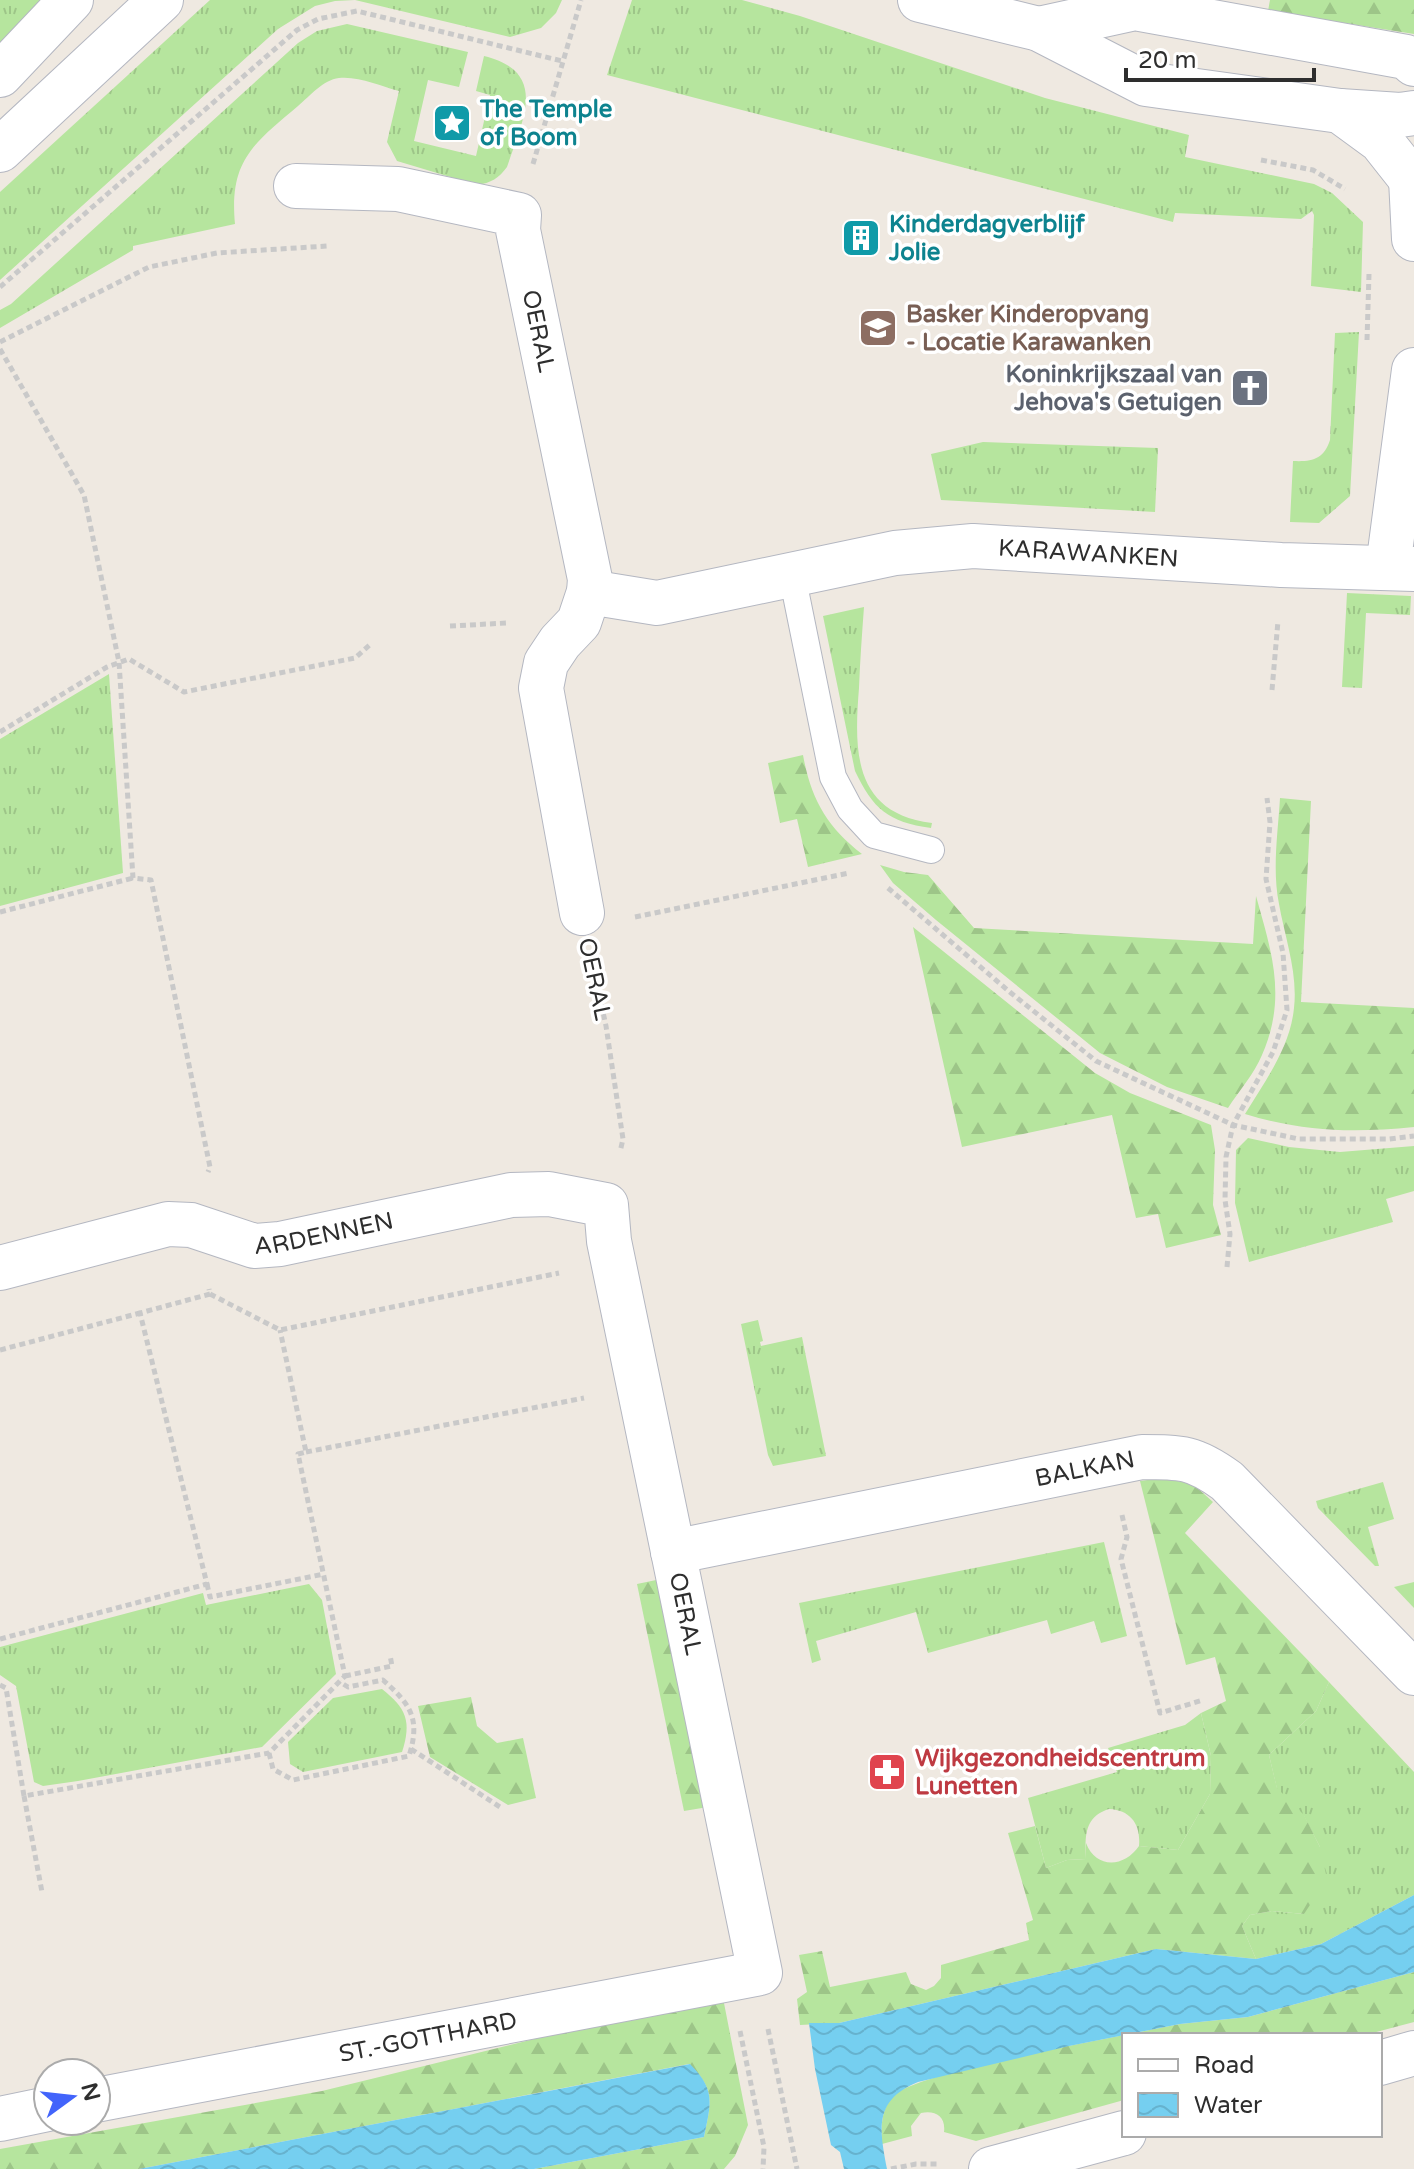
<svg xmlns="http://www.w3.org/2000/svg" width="1414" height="2169" viewBox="0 0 1414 2169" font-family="'Varela Round',sans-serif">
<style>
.grass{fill:url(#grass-tufts)}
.forest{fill:url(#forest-firs)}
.water{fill:url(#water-waves)}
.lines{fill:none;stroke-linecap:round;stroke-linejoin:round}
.service-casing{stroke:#b4b7c1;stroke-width:28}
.minor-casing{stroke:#b4b7c1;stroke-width:46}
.tertiary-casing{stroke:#b4b7c1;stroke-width:46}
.path{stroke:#c9c9c9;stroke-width:5;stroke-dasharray:6 4;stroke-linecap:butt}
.service{stroke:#fff;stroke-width:26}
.minor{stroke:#fff;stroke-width:44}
.tertiary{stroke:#fff;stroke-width:44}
.labels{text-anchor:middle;stroke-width:7;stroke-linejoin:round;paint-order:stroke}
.culture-label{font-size:24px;font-weight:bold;fill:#0d838f;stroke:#fff;text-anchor:start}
.education-label{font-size:24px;font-weight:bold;fill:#785e54;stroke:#fff;text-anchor:start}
.street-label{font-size:24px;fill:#2e2e2e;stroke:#fff}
.worship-label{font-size:24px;font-weight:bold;fill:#5b616d;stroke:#fff;text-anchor:end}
.health-label{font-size:24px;font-weight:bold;fill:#be3a42;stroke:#fff;text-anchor:start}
</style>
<defs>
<pattern id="grass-tufts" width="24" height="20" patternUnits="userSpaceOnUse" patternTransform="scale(2)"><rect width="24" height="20" fill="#b6e59e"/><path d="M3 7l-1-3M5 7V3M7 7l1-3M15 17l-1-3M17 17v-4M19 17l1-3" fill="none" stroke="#9dc588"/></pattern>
<pattern id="forest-firs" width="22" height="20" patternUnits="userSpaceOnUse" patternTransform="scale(2)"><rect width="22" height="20" fill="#b6e59e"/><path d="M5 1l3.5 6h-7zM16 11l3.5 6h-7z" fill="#9dc588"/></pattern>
<pattern id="water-waves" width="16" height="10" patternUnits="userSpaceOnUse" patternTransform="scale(2)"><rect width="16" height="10" fill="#75cff0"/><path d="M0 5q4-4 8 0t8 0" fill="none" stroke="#66b2ce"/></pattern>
</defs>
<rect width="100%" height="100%" fill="#efe9e1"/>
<!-- grass -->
<g class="grass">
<path d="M0,0h48l-48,49z"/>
<path d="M210,0h352l-6,13 -15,15 -31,9 -155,-37 -20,1 -20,5 -37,23 -278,251v-88z"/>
<path d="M632,0h110l58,16 245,82 144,37 -4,22 129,27 18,9 31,29 -2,70 -50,-6 3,-71 -2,-4 -11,8 -126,-6 -2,9 -566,-147z"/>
<path d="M347,24l121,28 -9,35 -31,-7 -14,61 62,15 14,-61 -14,-4 8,-35c66,16 38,65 23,111 -8,11 -16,16 -30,18l-80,-24 -10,-19 12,-51c-19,-5 -40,-15 -60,-13 -16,2 -29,18 -41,28 -45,38 -69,55 -63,118l-102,22v4l-133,78v-18l11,-6 287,-261 19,-12z"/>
<path d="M1359,332l-9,164 -31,27 -29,-1 3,-61c19,1 31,-2 37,-21l5,-107z"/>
<path d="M983,442l175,6 -3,64 -214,-12 -10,-46z"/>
<path d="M1347,593l64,3 -1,19 -44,-2 -4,75 -20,-1z"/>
<path d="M864,607c-2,27 -4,54 -5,81 -5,63 -6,125 73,135l-1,5c-43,-6 -58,-19 -76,-57l-32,-155z"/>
<path d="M109,674l14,199 -123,33v-167z"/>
<path d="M1248,1138l41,9 51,5 74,-6v45l-28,8 7,23 -144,40 -14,-59 1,-53z"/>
<path d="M758,1320l5,21 -3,1 1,4 41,-9 24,119 -53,10 -5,-11 -27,-131z"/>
<path d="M1383,1482l11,37 -26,8 11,39h-4l-57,-58 -2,-7z"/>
<path d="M1104,1542l23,94 -26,7 -7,-22 -43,13 -4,-14 -119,33 -12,-41 -100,29 5,19 -9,3 -13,-60z"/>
<path d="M1414,1582v26l-20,-21z"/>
<path d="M309,1584l13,16 14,74 -74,73 -184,34 -35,5 -9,-4 -18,-96 -16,-11v-28l203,-54 3,12z"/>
<path d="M1329,1682l85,90v123l-93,49 -65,15 -14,-33 8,-11 22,-4 32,3 16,-67 -16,-31 -27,-27 -8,-34 47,-44z"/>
<path d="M382,1689c24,19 30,32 20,63l-99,20 -13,-8 -2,-22 45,-44z"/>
<path d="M1201,1713l10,43 -1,38 -32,56 -39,-4c2,-21 -8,-36 -30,-37 -25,8 -24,27 -23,50l-19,1 -21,8 -18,-70 89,-26 -9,-24 77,-23z"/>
</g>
<!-- forest -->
<g class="forest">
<path d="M1270,0h144v34l-146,-23z"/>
<path d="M803,755c8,44 24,72 59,99l-54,13 -11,-48 -17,4 -12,-60z"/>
<path d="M1280,798l31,3 -10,201 113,6v119c-61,6 -110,5 -169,-13 20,-33 45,-66 49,-106 4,-35 -9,-70 -15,-104 -7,-34 -1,-72 1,-106z"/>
<path d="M880,865l24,7 24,3 46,53 279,16 3,-48c16,57 31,102 6,159 -8,19 -23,36 -34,53l-61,-21 -67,-34 -164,-133 -43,-37z"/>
<path d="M913,927l182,146 35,20 81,32 4,25 -2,55 8,30 -55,13 -8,-34 -22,4 -24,-103 -150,32z"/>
<path d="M1162,1478l31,6 20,18 -28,31 144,149 -13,29 -47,44 8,33 27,27 16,32 7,32 -23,35 -32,-3 -22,4 -8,11 14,33 -100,-10 -317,74 -39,2 -3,-26 10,-7 -8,-37 23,-4 8,36 76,-15 5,12 15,6 8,-4 7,-8v-13l88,-25 -3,-17 7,-3 -25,-87 27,-7 11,42 21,-8 19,-1v-16c10,26 38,25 53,3l39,4 32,-56 1,-38 -10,-43 25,-12 -11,-44 -29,8 -46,-184z"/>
<path d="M661,1579l47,228 -24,4 -47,-227z"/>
<path d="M471,1697l6,29 20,17 26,-5 13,60 -28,7 -78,-48 -12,-51z"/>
<path d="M1414,1972v50l-49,13h-241l56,-11 68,-7z"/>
<path d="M723,1998l25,127 -13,31 -11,13h-190l170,-32c7,-35 12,-47 -15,-73l-550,105h-139v-20l322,-58 265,-65z"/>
<path d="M1124,2035v65l-148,41 -32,-9c2,-16 -9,-22 -23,-19l-10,13 1,10 -30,8c-1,-17 -1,-34 10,-47 19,-23 194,-54 232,-62z"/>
</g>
<!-- water -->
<g class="water">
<path d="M1414,1895v77l-166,45 -68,7 -111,22 -151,36c-44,18 -39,46 -31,87h-43l-4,-17 -9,-7 -16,-76 -6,-46h30l317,-74 100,10 65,-15z"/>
<path d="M690,2064c26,26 21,39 14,73l-170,32h-395z"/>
</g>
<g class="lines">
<!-- service casing -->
<g class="service-casing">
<path id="service" d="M792,575l41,202 17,32 24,26 57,15"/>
</g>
<!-- minor casing -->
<g class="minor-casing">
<g id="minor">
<path d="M1340,111l41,30 30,38"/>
<path d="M1414,174l-3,5 3,60"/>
<path id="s1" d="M296,186l102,3 121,26 -1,15 72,349 -1,13 -10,30 -19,20 -14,21 -5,25 41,225"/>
<path d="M1388,567l26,-197"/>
<path id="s2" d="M589,592l68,11 238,-50 78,-7 308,19 133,4"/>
<path id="s3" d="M0,1268l168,-44 23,1 63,21 26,-2 231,-49 38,-1 57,11 3,36 151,732 -664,127"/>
<path id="s4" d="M673,1552l469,-95c40,0 52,0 85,24l187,192"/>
<path d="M1380,2063l34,-10"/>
<path d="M0,2119l48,-10"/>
<path d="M991,2169l133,-36"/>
</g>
</g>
<!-- tertiary casing -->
<g class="tertiary-casing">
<g id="tertiary">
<path d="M920,0l119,29 107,55 194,27 60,4 14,-2"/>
<path d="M1039,29l96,-21 271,49 8,7"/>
<path d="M0,75l71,-75"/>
<path d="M0,150l161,-150"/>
</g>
</g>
<!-- path -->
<g class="path">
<path d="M1261,160l52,10 32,19"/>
<path d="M533,164l48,-164"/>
<path d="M0,287l297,-257 21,-11 39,-8 205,50"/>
<path d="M1367,340l2,-66"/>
<path d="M0,342l149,-75 68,-14 110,-7"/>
<path d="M0,349l84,146 35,167 14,216 18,2 59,287 -2,5"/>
<path d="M450,626l57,-3"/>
<path d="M1272,690l6,-69"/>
<path d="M0,732l107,-65 22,-8 55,33 171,-34 17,-15"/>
<path d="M888,888l123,105 85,68 137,64 66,14h90l25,-3"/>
<path d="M0,912l133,-34"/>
<path d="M635,917l214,-44"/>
<path d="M593,965l13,61 17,113 -3,13"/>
<path d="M1227,1267l3,-33 -5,-34 1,-43 7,-32 40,-73 14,-42 -4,-57 -17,-74 4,-57 -3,-24"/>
<path d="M210,1294l70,36 279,-57"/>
<path d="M0,1350l140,-37"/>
<path d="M306,1452l278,-54"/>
<path d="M1122,1515l5,22 -6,22 39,154 43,-13"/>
<path d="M207,1584l3,13 114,-23"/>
<path d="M0,1639l207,-55 -67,-271 70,-19 -1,-5"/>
<path d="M345,1676l47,-10 -2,-11"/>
<path d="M0,1685l6,3 18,108 245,-43 76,-77 -47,-222 8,-2 -26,-122"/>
<path d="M411,1749l92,60"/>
<path d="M269,1753l4,16 20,11 116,-24c12,-38 1,-52 -26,-76l-35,7 -8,-5"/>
<path d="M24,1796l18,96"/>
<path d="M768,2029l29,140"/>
<path d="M740,2031l24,116 -1,22"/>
<path d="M891,2169l25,-5h21"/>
</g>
<!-- service -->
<use href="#service" class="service"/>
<!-- minor -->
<use href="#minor" class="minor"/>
<!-- tertiary -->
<use href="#tertiary" class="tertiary"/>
</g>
<!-- icons -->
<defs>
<g id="sight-square" transform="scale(2)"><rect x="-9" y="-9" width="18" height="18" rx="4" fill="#0f9aa8" stroke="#fff"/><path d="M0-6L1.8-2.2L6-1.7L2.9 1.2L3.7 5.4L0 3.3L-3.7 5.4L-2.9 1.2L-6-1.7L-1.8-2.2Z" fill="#fff"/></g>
<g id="building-square" transform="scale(2)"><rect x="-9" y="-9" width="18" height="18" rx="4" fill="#0f9aa8" stroke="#fff"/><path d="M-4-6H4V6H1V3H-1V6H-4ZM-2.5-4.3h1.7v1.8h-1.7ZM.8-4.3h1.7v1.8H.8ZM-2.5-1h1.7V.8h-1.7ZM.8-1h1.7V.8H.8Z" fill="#fff"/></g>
<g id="school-square" transform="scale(2)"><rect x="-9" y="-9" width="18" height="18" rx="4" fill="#8d6e63" stroke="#fff"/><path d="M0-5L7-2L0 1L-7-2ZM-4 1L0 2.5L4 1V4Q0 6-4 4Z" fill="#fff"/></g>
<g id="church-square" transform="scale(2)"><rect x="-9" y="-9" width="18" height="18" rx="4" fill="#6b7280" stroke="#fff"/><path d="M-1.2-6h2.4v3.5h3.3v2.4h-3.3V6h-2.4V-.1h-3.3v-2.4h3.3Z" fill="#fff"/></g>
<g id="pharmacy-square" transform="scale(2)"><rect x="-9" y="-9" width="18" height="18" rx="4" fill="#e0444e" stroke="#fff"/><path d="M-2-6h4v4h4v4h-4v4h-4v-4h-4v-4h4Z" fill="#fff"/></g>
</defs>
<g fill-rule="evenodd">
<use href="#sight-square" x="452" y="123"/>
<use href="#building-square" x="861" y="238"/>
<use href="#school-square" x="878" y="328"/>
<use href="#church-square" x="1250" y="388"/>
<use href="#pharmacy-square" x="887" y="1772"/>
</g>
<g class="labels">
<!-- culture labels -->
<g class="culture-label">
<text x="480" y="117">The Temple<tspan x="480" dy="28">of Boom</tspan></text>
<text x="889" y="232">Kinderdagverblijf<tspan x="889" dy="28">Jolie</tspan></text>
</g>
<!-- education labels -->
<g class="education-label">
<text x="906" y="322">Basker Kinderopvang<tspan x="906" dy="28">- Locatie Karawanken</tspan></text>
</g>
<!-- street labels -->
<g class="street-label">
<text dy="8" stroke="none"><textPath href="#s1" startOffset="344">OERAL</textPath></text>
<text dy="8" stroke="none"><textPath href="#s2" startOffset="506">KARAWANKEN</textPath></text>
<text transform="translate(595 979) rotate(78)" y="8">OERAL</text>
<text dy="8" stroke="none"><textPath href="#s3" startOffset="334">ARDENNEN</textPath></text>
<text dy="8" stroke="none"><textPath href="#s4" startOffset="420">BALKAN</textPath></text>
<text dy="8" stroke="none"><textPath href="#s3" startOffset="1038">OERAL</textPath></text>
<text transform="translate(428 2037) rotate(-11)" y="8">ST.-GOTTHARD</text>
</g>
<!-- worship labels -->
<g class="worship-label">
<text x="1222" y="382">Koninkrijkszaal van<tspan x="1222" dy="28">Jehova's Getuigen</tspan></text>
</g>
<!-- health labels -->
<g class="health-label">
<text x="915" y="1766">Wijkgezondheidscentrum<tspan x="915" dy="28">Lunetten</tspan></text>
</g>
</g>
<!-- legend -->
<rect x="1122" y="2033" width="260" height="104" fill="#ffffff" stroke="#ababab" stroke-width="2"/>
<rect x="1138" y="2059" width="40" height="12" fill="#ffffff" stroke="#ababab" stroke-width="2"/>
<text x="1194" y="2073" font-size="24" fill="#2e2e2e">Road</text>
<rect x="1138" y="2093" width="40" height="24" fill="url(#water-waves)" stroke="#ababab" stroke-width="2"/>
<text x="1194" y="2113" font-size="24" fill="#2e2e2e">Water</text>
<!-- north arrow -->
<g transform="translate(72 2097) rotate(75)"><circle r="38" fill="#ffffff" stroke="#ababab" stroke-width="2"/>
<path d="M0-6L14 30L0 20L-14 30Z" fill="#4264fb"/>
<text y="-12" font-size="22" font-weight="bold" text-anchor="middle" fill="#2e2e2e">N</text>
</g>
<!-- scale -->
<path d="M1126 68v12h188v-12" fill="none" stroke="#2e2e2e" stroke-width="4"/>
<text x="1138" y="68" font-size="24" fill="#2e2e2e" stroke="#ffffff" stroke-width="6" paint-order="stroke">20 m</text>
</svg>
